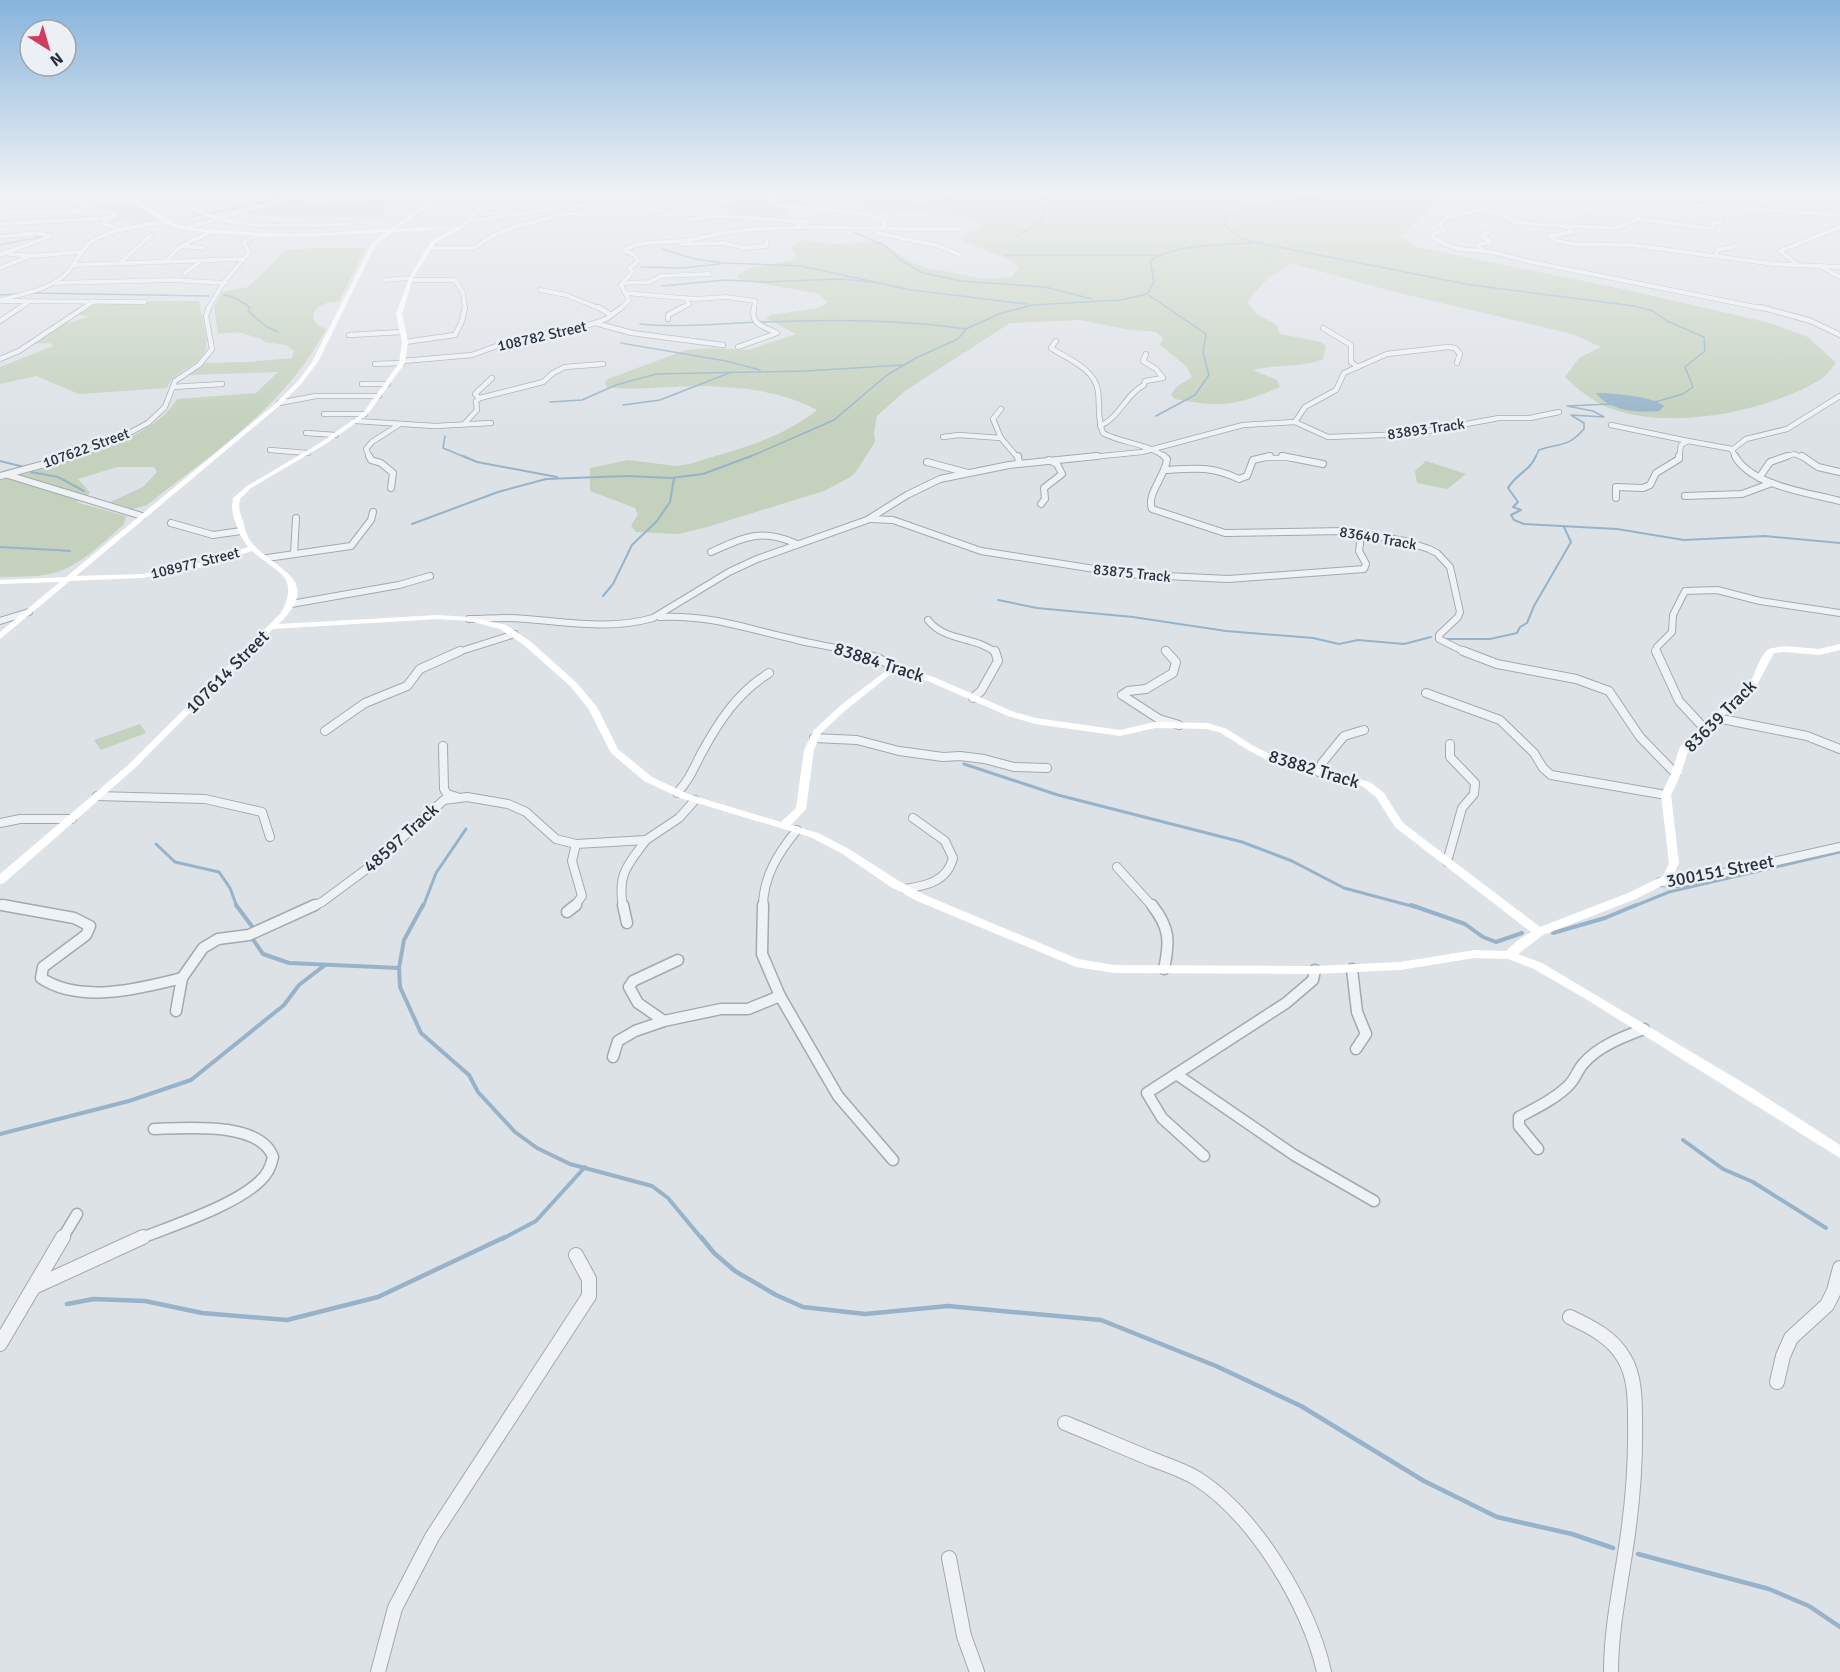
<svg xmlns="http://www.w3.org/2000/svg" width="1840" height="1672" viewBox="0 0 1840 1672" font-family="Signika,sans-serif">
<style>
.green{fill:#c4d1bd}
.water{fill:#96b3c9}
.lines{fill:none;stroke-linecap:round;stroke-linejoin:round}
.stream-far4{stroke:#96b3c9;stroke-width:1.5}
.stream-far3{stroke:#96b3c9;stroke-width:2}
.stream-far2{stroke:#96b3c9;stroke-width:3}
.stream-far1{stroke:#96b3c9;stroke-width:4}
.stream{stroke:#96b3c9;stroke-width:4.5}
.street-far5-casing{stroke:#a2a9b1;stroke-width:5}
.street-far4-casing{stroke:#a2a9b1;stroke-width:6}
.street-far3-casing{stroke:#a2a9b1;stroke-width:8}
.street-far2-casing{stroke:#a2a9b1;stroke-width:10}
.street-far1-casing{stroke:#a2a9b1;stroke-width:13}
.street-casing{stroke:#a2a9b1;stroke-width:16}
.street-far5{stroke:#eff2f5;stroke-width:4}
.street-far4{stroke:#eff2f5;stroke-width:4.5}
.street-far3{stroke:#eff2f5;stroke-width:6}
.street-far2{stroke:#eff2f5;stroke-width:8}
.street-far1{stroke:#eff2f5;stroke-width:10}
.street{stroke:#eff2f5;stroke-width:14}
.secondary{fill:#fff;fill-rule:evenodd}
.labels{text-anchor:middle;stroke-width:5;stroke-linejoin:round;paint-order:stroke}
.far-street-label{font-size:15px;fill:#26313e;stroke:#ecf0f5}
.street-label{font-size:18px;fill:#26313e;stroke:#ecf0f5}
</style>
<rect width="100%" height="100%" fill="#dde2e7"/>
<!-- green -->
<g class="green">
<path d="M620,194h827l-47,42 14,10 36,8 173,35 147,34 38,14 28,26c-5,6 -10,13 -16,17 -53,31 -145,50 -205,30 -20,-6 -35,-19 -50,-33l14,-19 22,-11 -29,-13 -181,-43 -101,-28 -27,20 -16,19 10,13 19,9 4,10 41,8 5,4 -3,13c-20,9 -47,5 -70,11l24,10 3,7c-46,19 -57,21 -105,12l-4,-4 5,-8 16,-10 -6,-11 -26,-21 3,-7 -7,-6 -31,-3 -45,-9 -70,3 -105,68 -28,25 -3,16 1,10 -20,31 -6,5 -25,13 -120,37 -26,6 -42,-2 -5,-6 7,-12 -3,-6 -45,-17v-23l38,-8 48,6 13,-2c45,-14 91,-24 128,-54 -44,-24 -101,-25 -150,-23 -21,1 -39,3 -60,0l-2,-4 3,-4 78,-29 21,-2 42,2 47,-16 -30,-16 5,-3 48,-7 9,-6 -9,-8 -81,-15v-5l10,-5 45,-9 4,-4 -5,-7 2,-5 11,-4 29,4 47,-2 29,20 18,6 56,11 28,-2 6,-10 -6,-6 -47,-19 -3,-7 18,-8c-13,-19 -73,-12 -95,-14 -9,-2 -18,-6 -28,-7 -21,-2 -44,-1 -65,-1l-6,4 5,4c-13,5 -61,4 -70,-6l12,-6c-38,-3 -76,3 -113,-7z"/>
<path d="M300,197l12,2 -11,4 3,1 85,-5 -8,20 -40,-3 -57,1 -41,-4z"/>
<path d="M113,201c16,1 37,5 45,21l-24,4 -7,-6 -19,3 12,-10 -28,-2z"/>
<path d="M312,248h54l-27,53c-12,2 -24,2 -26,17l4,7 9,4c-41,78 -112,123 -179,176l-14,4 -23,-7 33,-15 14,-15 -3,-5h-37l-39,12 12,13 -3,5 -11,5 50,14 -2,8c-18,16 -41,39 -64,47 -18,7 -40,5 -60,6v-98c49,-11 151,-35 177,-80l79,-6 22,-21 -90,3 17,-12 41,-1 46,-4 2,-7 -8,-6 -22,-3 -2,-3 -24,-7 -20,2 -4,-27 8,-15 26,-5 38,-37z"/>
<path d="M160,301h39c1,10 10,39 7,47 -6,21 -33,21 -39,40l-88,6 -43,-18 -36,8v-17l53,-21 -3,-3 -18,1 29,-19 30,-9 -15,-1 19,-12z"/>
<path d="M1426,461l40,13 -19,15 -30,-6 -2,-12z"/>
<path d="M140,724l6,9 -45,17 -7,-10z"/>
</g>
<!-- water -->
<path class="water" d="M1596,393c15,0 56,3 68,13l-5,5c-21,2 -50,0 -63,-18z"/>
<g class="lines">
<!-- stream-far4 -->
<g class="stream-far4">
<path d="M1340,194l-93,14 -19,8 -4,9 17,13 12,4 218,43 163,21 19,5 14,10 37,16 1,14 -20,16 8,20 -10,7 -28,8"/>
<path d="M1768,194l13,1"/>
<path d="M662,197l9,-3"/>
<path d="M272,200l8,-2"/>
<path d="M254,204l16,-3"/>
<path d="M903,210c23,-3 42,-11 65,-16"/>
<path d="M208,214l42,-9"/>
<path d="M191,217l10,-2"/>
<path d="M854,232l33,15 12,12 24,14 39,8 83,6 47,12"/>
<path d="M47,233l6,1"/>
<path d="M1016,236l25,-15 7,-27"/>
<path d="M0,245l43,-9"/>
<path d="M662,249l33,10 29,4 77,3 110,24 115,14"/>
<path d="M1004,255h151"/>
<path d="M641,267l41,1 38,-4"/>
<path d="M662,286l63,-6 39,2 76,-3 41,4"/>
<path d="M31,293l178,3"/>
<path d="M1147,294l59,40 -3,19 6,22 -14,20 -39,21"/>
<path d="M0,295l19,-1"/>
<path d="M224,295l11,3 15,9 -2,4 19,16 11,5"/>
<path d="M640,324c41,4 83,-1 124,-2 68,-3 135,-3 202,7"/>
<path d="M621,343l105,18 34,9"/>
<path d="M550,402l32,-2 34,-15 40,-11 150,-3 97,-6"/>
<path d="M623,405l37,-5 69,-27"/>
<path d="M445,436l-2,12 24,10"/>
<path d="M747,458l87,-38 53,-45 29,-17 42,-19 8,-10 33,-15 33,-9 89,-5 26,-6 7,-12 -4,-22c30,-16 70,-15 103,-17"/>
<path d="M1535,458l4,-8c22,-8 27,-1 45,-21v-6l-13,-8 33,2 -11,-6 -26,-5 43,-2"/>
</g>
<!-- stream-far3 -->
<g class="stream-far3">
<path d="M463,456l14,6 80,15"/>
<path d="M1536,456c-6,15 -20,18 -28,32l10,14 -5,5 8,3 -10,5 3,5 10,4 93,5 67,11 81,-4 75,7"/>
<path d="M0,461l24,6"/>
<path d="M31,472l27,5 26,14"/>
<path d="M412,524l86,-32 48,-13 81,-3 44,2 32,-4 48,-18"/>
<path d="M0,547l55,3"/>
<path d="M57,550l13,1"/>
<path d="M603,596l10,-12 19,-39 25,-24 13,-19 4,-24"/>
<path d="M998,600l39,8 96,9 93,14 87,7 26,6 19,-4 46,4 27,-7"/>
<path d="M1445,639h45l27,-6 3,-6 7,-4 7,-17 37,-64 -7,-15"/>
</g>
<!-- stream-far2 -->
<g class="stream-far2">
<path d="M964,764l94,31 184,47 50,19 52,27 71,19"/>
<path d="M156,844l19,18 44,10 11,16 7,19"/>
<path d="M423,907l13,-34 30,-44"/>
<path d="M1632,907l37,-15 171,-40"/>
</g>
<!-- stream-far1 -->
<g class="stream-far1">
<path d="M236,905l18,24"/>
<path d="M423,905l-19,35 -5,28 1,19 21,46 48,42 9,17 37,40 22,16 33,16 82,22 16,12 34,41"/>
<path d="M1411,905l54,19 18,13 13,5 26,-9"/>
<path d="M1553,933l52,-15 31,-13"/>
<path d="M252,938l11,16 26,9 110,5"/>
<path d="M0,1134l129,-33 62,-21 93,-75 15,-20 26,-20"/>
<path d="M1683,1140l40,29 30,13 73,46"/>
<path d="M502,1239l34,-18 49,-54"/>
</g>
<!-- stream -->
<g class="stream">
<path d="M701,1237l13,16 21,18 41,24 27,12 62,7 83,-8 153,14 115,46 85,40 123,75 73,36 75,17 41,14"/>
<path d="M67,1304l27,-5 51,2 57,12 85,7 91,-23 127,-60"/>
<path d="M1638,1554l131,35 40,17 31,21"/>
</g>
<!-- street-far5 casing -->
<g class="street-far5-casing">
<g id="street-far5">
<path d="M172,194l50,4 27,-4"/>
<path d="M215,194l-19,7 -6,5c42,27 110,19 159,18"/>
<path d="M421,194l11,5"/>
<path d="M763,194l10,3 -1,6 3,2 86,8 24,8v6l-7,2"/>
<path d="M1502,194l-23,16 -35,9 -4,6 4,5 -11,4v3l11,7 16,5 32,3 39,10 235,47"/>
<path d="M1559,194l11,10 -1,4 -6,1"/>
<path d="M1590,194l128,13 122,8"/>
<path d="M44,201l50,-7"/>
<path d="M609,202l63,11 -8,3"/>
<path d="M72,204h16l-11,6"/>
<path d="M1570,205l23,6"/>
<path d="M571,206l42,-4"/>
<path d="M145,207l37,-8"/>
<path d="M480,209l47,-6 3,-2 -5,-7"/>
<path d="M1480,209l16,4 18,9 54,5 5,5 -24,4 8,5 17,3 57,1 143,19 66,3"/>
<path d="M6,212h108l2,2 -13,9 18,7"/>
<path d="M1636,219l71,9 6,-1v-4l9,-1"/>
<path d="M688,220l30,-4 92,6 -12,3"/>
<path d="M472,221l99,-15 -10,-12"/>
<path d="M0,224l110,-6"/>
<path d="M463,226l14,-13 6,-19"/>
<path d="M1566,226l51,2 23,-10 -14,-15 -9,-2"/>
<path d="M186,228l116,-34"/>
<path d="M877,233l62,13 21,9"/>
<path d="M0,237l35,-4 16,3 -51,19"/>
<path d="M682,244l42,-1 21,5 21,-2 1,-5"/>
<path d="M182,246l21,2"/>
<path d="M428,248h46l20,-13 24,-9 46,-12 24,-1 -9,4"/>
<path d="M1482,250l-5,-5 14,-3 -10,-7 7,-2"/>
<path d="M9,254l23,2 48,-4"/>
<path d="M1716,254l2,-4 18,-4"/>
<path d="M166,261l15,-15 30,-14"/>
<path d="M120,263l31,-28"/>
<path d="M1797,264l-17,-13 60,-24"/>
<path d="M73,265l168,-6"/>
<path d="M1820,266l20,11"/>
<path d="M0,268l28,-11"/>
<path d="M185,273l16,-12"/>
<path d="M384,280l27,-2"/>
<path d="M411,280h44l8,13 2,16"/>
<path d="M53,283l120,-3 52,3"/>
<path d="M622,283l28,-1 11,-6 49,-2"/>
<path d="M540,290l26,5 35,14"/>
<path d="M625,293l69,6 33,-2 28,4 -1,8"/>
<path d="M0,300c22,-6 51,-10 68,-28 9,-10 13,-24 26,-32 21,-12 47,-14 71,-18"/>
<path d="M0,301l145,1"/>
<path d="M18,309l9,-6"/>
<path d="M82,309l12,-8"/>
<path d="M208,309l16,-27 25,-29 -5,-11 12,-6"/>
<path d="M620,309l9,-9 -8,-15 11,-13 -2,-4 8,-7 -4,-6 -10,-5c16,-10 39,-7 58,-9 21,-3 42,-9 63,-11 71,-6 142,0 214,-1"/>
<path d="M680,309l9,-5 -4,-6"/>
</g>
</g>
<!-- street-far4 casing -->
<g class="street-far4-casing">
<g id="street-far4">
<path d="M598,307l13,8"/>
<path d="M1760,307l51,14 29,14"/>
<path d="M668,319v-4l15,-8"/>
<path d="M0,321l21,-14"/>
<path d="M595,323l37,10 91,12"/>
<path d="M1323,328l28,17v17l7,5"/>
<path d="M349,335l53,-3"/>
<path d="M1056,341l-5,7c17,11 44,21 47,43 2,15 -1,28 5,42 20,11 45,10 63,25"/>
<path d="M405,342l50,-7 7,-14 3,-14"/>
<path d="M738,347l39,-14c-14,-7 -27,-8 -23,-26"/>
<path d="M0,359l19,-8 66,-44"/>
<path d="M403,361l69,-6 41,-15 79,-16 14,-5 16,-12"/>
<path d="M375,364l27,-1"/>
<path d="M362,384h26"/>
<path d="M173,387l49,-3"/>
<path d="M478,397l-3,-3 17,-16"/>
<path d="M279,403l37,-7h63"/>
<path d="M1001,409l-8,10 8,19 17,20"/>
<path d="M324,414h41"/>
<path d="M356,421l79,5 56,-3"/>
<path d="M1295,422l33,15 55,-2 45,-4 71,-13h31l29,-6"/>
<path d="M465,423l12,-13 -1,-9 4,-3 63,-16 10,-9 12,-6 38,-3"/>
<path d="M1611,425l77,16"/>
<path d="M1100,426c20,-9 25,-31 44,-41l1,-4 18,-3 -7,-9 -13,-8 3,-7"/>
<path d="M306,433l30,2"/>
<path d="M943,437l16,-2 42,3"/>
<path d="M270,450l38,3"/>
<path d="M69,458l40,-14 39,-21 17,-16 10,-26 24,-16 13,-16 -6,-33 3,-9"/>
<path d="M370,458l-4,-9 6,-7 28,-18"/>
<path d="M1082,458l60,-6 101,-27 52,-3 10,-15 31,-17 8,-17 43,-19 61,-7 7,1 5,6 -3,9"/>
<path d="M1260,458h36"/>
<path d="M1679,458l2,-13 7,-4 44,8"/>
<path d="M1736,458l-4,-8 14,-11 41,-10 53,-33"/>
<path d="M1782,458l12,-4 10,4"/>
</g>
</g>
<!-- street-far3 casing -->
<g class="street-far3-casing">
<g id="street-far3">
<path d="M369,456l2,4 10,3 12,10 -2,15"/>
<path d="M1018,456l1,8"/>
<path d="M1164,456l3,3c-1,16 -21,35 -15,50l73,24 121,-2 59,10 24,8 8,4 13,14 10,45 -2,5 -19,18v4l28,14"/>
<path d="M1282,456l41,8"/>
<path d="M1735,456c16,30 75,37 105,45"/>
<path d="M1802,456l16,11 22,5"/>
<path d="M927,462l41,11"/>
<path d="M1166,470c29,-2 46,-4 73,9l8,-3 6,-16 17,-4"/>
<path d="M8,475l134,41"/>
<path d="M0,476l74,-20"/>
<path d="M1759,478l11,-16 17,-6"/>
<path d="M1685,496l57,-2 30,-11"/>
<path d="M1616,498v-11l27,1 7,-3 6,-12 23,-14v-3"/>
<path d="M1041,504l4,-5 -1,-11 18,-14 -5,-10 -8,-4"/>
<path d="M870,519l23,1 88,31 145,23 102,5 136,-10 2,-5 -7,-13 2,-14 4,-2"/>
<path d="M171,523l42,12 28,-4"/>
<path d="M711,552c34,-15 50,-24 86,-8"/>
<path d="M294,554l2,-36"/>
<path d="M267,558l84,-12 20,-26 2,-8"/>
<path d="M291,604l108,-19 31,-9"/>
<path d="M660,617c49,-3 91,13 137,23 20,5 40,7 60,13"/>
<path d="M469,619c12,0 25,-1 37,-1 49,1 98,14 147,0l76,-46 28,-13 110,-39 40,-25 33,-16 69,-14 88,-9"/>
<path d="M928,620c17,22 48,16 68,33"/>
<path d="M0,621l29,-9"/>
<path d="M1165,650l2,3"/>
<path d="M455,653l60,-19"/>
<path d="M1656,653l1,-6 15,-15 1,-17 12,-24 32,-1 43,11 80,12"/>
</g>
</g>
<!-- street-far2 casing -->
<g class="street-far2-casing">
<g id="street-far2">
<path d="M851,651l26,7 18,9"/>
<path d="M1166,651l10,11 -3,11 -27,16 -18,2 -6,4 37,24 20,6"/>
<path d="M1463,651l34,13 79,15 33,12 31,46 36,37"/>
<path d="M1656,651l23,50 26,28"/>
<path d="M1426,693l74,27 34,33 9,15 8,7 115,20"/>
<path d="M973,698l8,-7 17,-30 -3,-10"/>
<path d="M1717,718l90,18 33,13"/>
<path d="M325,731l40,-28 42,-17 13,-17 40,-18"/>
<path d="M814,738l43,2 42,11 44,6 17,-1 24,3 30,8 33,1"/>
<path d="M443,746l1,43 3,5 10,3"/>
<path d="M1319,772l3,-9 22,-27 20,-6"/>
<path d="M677,793c11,-11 17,-25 24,-39 18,-33 36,-61 68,-81"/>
<path d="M97,796l108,3 57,13 8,25"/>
<path d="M0,823l20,-4h52"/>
<path d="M1447,862l15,-54 12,-14 1,-11 -25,-26v-13"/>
<path d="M1117,867l36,40"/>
<path d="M1660,882l18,1 162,-36"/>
<path d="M904,889c21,-3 43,-7 49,-31l-8,-17 -32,-23"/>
<path d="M0,905l11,2"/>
<path d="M311,907l11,-5 50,-37 72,-65 23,-3 41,7 18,8 30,27 20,5 70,-4 33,-22 16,-18"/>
<path d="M574,907l8,-11 -10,-35 4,-17"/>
<path d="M623,907c-6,-34 5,-42 23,-67"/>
<path d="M763,907c0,-30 15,-54 34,-77"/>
</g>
</g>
<!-- street-far1 casing -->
<g class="street-far1-casing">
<g id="street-far1">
<path d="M2,905l72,13 16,8 -4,9 -43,32 -2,11c39,26 98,11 141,0"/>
<path d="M623,905l4,18"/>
<path d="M763,905l-1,49 18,42 58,100 55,64"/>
<path d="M1152,905c18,23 18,36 12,64"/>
<path d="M567,912l9,-7"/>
<path d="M1352,969l5,43 9,22 -10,15"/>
<path d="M176,1011l6,-33 21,-30 15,-9 31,-4 66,-30"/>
<path d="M664,1021l-26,-18 -9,-16 4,-6 45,-21"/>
<path d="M613,1057l5,-16 17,-10 29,-10 57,-12h27l32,-13"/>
<path d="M1176,1074l118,81 80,46"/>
<path d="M1538,1149l-19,-23v-9c17,-9 34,-17 48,-30 8,-7 10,-16 16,-23 15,-18 40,-27 61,-35"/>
<path d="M1204,1156l-42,-38 -15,-25 139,-90 27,-23 2,-10"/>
<path d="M62,1239l15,-25"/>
<path d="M139,1239c35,-14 95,-33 121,-58 8,-7 11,-14 13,-24 -13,-36 -87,-29 -119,-28"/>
</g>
</g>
<!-- street casing -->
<g class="street-casing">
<g id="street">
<path d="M34,1287l109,-50"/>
<path d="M1570,1317c21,10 42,20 54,41 11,18 11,42 11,63 1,44 -3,89 -10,133 -6,39 -14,78 -14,118"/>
<path d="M0,1344l63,-107"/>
<path d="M1777,1382l6,-26 8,-18 36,-33 7,-14 6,-23"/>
<path d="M1065,1423c30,12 59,25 89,37 13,5 29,10 42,18 58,36 114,128 128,194"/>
<path d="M949,1558l15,78 13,36"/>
<path d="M378,1672l17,-64 37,-71 157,-241v-17l-13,-24"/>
</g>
</g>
<!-- street-far5 -->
<use href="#street-far5" class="street-far5"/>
<!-- street-far4 -->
<use href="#street-far4" class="street-far4"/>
<!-- street-far3 -->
<use href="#street-far3" class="street-far3"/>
<!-- street-far2 -->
<use href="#street-far2" class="street-far2"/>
<!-- street-far1 -->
<use href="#street-far1" class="street-far1"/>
<!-- street -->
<use href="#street" class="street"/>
<!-- secondary -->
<path class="secondary" d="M435,194h4l-17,16 -26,19 63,-2 4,-2 2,1 -30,17 -22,35 -11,36 6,28 -3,21 -38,52 -43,30 -73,43 -11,11c-2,8 0,14 3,22 2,8 4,16 9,22 25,29 72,36 27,81l159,-9 31,2 37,8 24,16 47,42 20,24 21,42 34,28 36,17 93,28 15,-14 8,-58 10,-20 27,-25 54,-41 41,14 78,34 22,6 84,12 35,-8 53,1 19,6 25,16 27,14 91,23 14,11 19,30 137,104 88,-34 35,-17 6,-13 -8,-68 10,-21 9,-27 71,-66 10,-23 7,-9 16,-3 35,3 21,-5v6l-21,5 -35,-3 -10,1 -17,32 -68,63 -8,26 -10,21 8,68 -8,18 -35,18 -93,36 -25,19 24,9 210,125 88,57v13l-251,-157 -55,-32 -26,-10 -33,-1 -75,12 -85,4 -201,-1 -38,-6 -159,-66 -26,-14 -50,-34 -31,-16 -130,-39 -36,-17 -33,-28 -23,-45 -17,-21 -47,-42 -24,-16 -31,-8 -31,-2 -165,10 -139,140 -130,114 -4,1v-10l128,-109 153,-152c20,-38 -5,-40 -29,-62l-48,16 -62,11 -72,3 -70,58v-7l60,-50 -60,2v-4l66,-3 209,-173 23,-23 14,-19 60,-119 14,-11c-56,3 -110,7 -166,1 -16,-1 -35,-2 -50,-8 -15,-6 -25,-18 -40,-23l-130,-2v-2l130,2 13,4 29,19 26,6 96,6 96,-6 30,-21zM455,228l-24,13 -22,37 -13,36 6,28 -3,21 -36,50 -43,30 -73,43 -14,12 -1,9 1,8 7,20 8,12 -49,16 -57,11 -66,2 203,-170 23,-23 16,-21 58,-118 16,-12zM896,670l34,12 78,34 27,8 85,12 35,-8 52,1 14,4 25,16 27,14 89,23 14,11 19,30 136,105 -13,8 -12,11 -31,-1 -75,12 -85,4 -201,-1 -36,-6 -153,-64 -26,-14 -50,-32 -31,-16 -27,-8 15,-16 8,-59 7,-17 26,-24z"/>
</g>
<!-- sky -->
<linearGradient id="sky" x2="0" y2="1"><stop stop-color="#87b4dc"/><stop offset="0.45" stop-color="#f0f2f4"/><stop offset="1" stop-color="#f0f2f4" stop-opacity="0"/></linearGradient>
<rect width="1840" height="428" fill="url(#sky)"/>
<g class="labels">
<!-- far-street labels -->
<g class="far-street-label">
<text transform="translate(542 336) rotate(-13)" y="5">108782 Street</text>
<text transform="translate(1426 429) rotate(-8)" y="5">83893 Track</text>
<text transform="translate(86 448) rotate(-20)" y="5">107622 Street</text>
<text transform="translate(1378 538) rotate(10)" y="5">83640 Track</text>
<text transform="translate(195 563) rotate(-14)" y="5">108977 Street</text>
<text transform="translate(1132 573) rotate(6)" y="5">83875 Track</text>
</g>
<!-- street labels -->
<g class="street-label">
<text transform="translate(879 662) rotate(18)" y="6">83884 Track</text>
<text transform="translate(227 672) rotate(-45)" y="6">107614 Street</text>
<text transform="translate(1720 716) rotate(-45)" y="6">83639 Track</text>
<text transform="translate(1314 769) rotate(17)" y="6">83882 Track</text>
<text transform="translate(401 838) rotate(-42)" y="6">48597 Track</text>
<text transform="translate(1720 871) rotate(-11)" y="6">300151 Street</text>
</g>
</g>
<!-- north arrow -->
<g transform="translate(48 48) rotate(143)"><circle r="28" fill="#ecf0f5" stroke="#9da4ac" stroke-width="1.5"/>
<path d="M0-4.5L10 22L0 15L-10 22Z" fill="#d23c5f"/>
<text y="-9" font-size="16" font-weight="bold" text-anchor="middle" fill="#26313e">N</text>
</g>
</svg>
